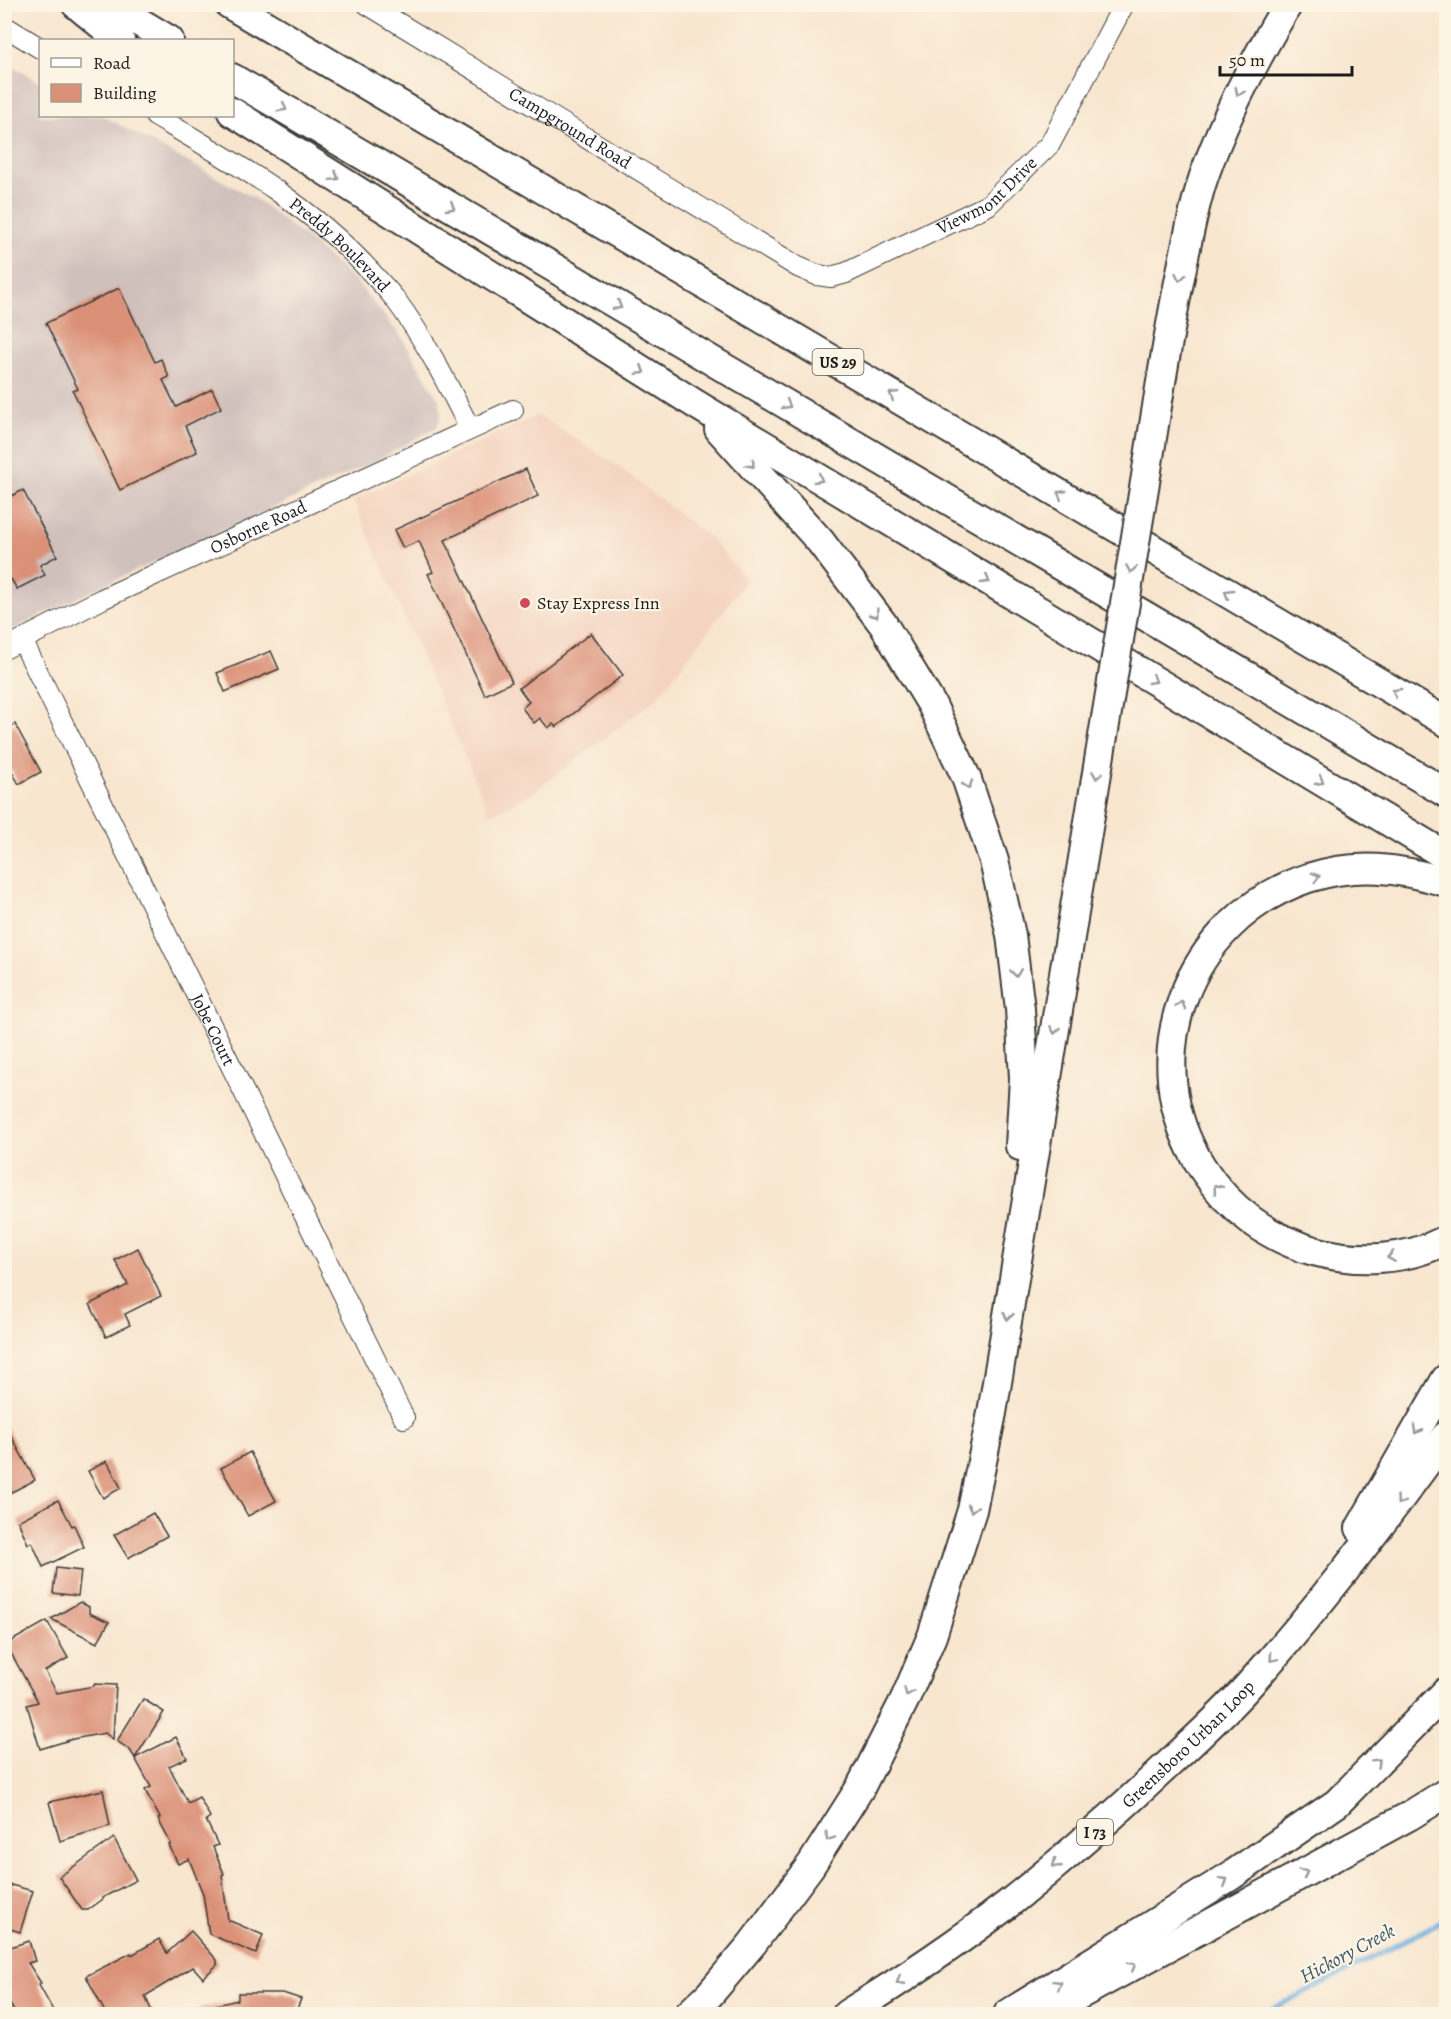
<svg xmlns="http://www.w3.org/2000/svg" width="1451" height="2019" viewBox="0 0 1451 2019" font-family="Alegreya,serif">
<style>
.built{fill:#f4d3c0}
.industrial{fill:#d0c0bc}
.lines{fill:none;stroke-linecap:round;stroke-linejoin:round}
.stream{stroke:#6aaedf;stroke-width:5}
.building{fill:#db9178}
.minor-casing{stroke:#3d3a37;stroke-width:22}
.highway-casing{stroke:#3d3a37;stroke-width:32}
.minor{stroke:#fff;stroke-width:20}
.highway{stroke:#fff;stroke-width:28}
.highway-bridge-casing{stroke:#3d3a37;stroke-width:32;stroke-linecap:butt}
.highway-bridge{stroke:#fff;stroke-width:28}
.oneway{stroke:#999}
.poi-dot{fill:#d1495b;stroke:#fcf5e5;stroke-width:2}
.labels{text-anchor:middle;stroke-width:4.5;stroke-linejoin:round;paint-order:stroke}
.shield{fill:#fcf5e5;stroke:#5f5d58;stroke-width:1.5}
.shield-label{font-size:16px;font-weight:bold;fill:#1c1c1c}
.street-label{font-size:18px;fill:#1c1c1c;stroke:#fcf5e5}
.poi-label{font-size:18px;fill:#1c1c1c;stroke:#fcf5e5;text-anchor:start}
.water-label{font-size:20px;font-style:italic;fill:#3b566a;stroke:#fcf5e5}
</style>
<rect width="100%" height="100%" fill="#fcf5e5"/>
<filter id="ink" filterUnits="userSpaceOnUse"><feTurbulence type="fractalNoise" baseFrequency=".0167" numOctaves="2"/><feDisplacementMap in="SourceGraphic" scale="12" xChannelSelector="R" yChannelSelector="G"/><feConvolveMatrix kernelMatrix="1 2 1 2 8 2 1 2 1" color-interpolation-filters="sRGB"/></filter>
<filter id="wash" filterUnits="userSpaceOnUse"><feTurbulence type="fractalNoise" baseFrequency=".008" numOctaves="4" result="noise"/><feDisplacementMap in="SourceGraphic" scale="24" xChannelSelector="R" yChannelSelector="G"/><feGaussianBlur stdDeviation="1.35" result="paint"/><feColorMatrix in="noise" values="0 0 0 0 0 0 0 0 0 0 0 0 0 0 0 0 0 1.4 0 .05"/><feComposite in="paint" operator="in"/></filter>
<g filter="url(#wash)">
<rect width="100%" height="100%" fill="#f8e6cf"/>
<!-- built -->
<path class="built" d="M538,415l74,47 96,74 39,44 -90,118 -128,98 -39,18 -137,-314z"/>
<!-- industrial -->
<path class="industrial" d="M7,63l33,19v34h63l153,83 50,39 50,43 46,57 37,62 2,14 -4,13 -59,33 -278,127 -95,46 -1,-227 8,-4 -8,-14v-321z"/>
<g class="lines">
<!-- stream -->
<path class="stream" d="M1262,2014l162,-83 22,-14"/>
</g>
<g id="blocks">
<!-- building -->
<g class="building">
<path d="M119,288l36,74 6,-3 8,18 -6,3 13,27 36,-18 9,19 -36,18 12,26 -77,38 -47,-99 5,-2 -32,-66z"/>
<path d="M526,469l12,27 -93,44 67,142 -27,13 -57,-121 5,-2 -14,-31 -16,7 -9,-18z"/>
<path d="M23,490l34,66 -17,9 5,10 -28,14 -6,-10 -7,3v-82z"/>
<path d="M591,633l32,42 -67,52 -3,-3 -5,4 -8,-10 -6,5 -12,-15 7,-6 -10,-14z"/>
<path d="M271,651l8,18 -54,23 -8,-19z"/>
<path d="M15,724l26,48 -22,12 -15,-26v-28z"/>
<path d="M138,1248l23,48 -36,18 5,11 -24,12 -16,-33 38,-19 -13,-25z"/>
<path d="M4,1423l31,57 -31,16z"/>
<path d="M250,1452l26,49 -28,15 -27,-48z"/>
<path d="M107,1461l14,27 -18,10 -15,-27z"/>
<path d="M58,1500l14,26 2,-1 10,22 -41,20 -11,-25 -4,2 -10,-23z"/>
<path d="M153,1513l14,23 -39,22 -14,-23z"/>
<path d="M56,1568l25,3 -3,25 -25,-3z"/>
<path d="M80,1602l9,5v6l20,9 -12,21 -46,-24z"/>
<path d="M47,1621l21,37 -23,13 12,22 37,-7v-2l22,1 -3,54 -8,-6 -32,6 -33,10 -13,-44 11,-3 -32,-58z"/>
<path d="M143,1699l21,13 -29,46 -5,-8 -13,-9z"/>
<path d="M176,1737l11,21 -18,8 19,37 11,-6 11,20 -4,3 12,25 -5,2 11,27 -2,1 6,45 35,15 -7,19 -47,-20 -6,-40 -14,-35 -11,5 -9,-19 2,-1 -13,-25 2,-1 -15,-28 6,-3 -16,-29z"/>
<path d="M103,1790l7,36 -50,15 -11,-39z"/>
<path d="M114,1838l22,42 -34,18 1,1 -15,11h-6l-23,-33z"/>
<path d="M11,1885l22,6 -13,41 -16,-5v-19z"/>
<path d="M191,1931l26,29v5l-14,13 -10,-11 -48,29 8,18h-47l-20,-38 45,-23 1,2 27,-16 8,14z"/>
<path d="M29,1941l6,20 -7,2 13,20 -2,2 16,29h-39l-12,-19v-46z"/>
<path d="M238,1993h45l18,6 -6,15h-95l-1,-5 39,-9z"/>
</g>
</g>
</g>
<g filter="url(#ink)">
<use href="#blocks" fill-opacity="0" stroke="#3d3a37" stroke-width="1.5"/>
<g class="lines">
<!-- minor casing -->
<g class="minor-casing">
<g id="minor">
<path id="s1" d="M367,4l431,263 19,8 14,2 15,-4 142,-68 62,-61 74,-140"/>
<path d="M4,26l36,22"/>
<path id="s2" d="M155,116c79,46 153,87 216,156 8,9 17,18 24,27 30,40 53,86 75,130"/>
<path id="s3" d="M22,640l382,778"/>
<path id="s4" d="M4,649l98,-50 411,-189"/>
</g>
</g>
<!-- highway casing -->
<g class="highway-casing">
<g id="highway">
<path d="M76,4l44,36"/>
<path d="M109,4l60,36"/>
<path d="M229,4l1217,718"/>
<path d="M232,78l1214,715"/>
<path d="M232,112l465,293 749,451"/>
<path d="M719,429l101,112 63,83 49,81 34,72 28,84 17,74 9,74 4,69 -4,68"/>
<path d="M1147,470c10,-65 20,-129 33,-193 7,-34 13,-69 24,-101 21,-61 51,-117 84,-172"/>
<path d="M1446,882c-47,-14 -89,-20 -138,-4 -122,41 -176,182 -105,291 26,40 65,69 111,82 44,12 91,10 132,-11"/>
<path d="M1360,1528l86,-149"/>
<path d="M689,2014l20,-19 43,-51 59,-79 49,-77 45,-89 27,-63 40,-126 20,-97 114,-695"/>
<path id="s5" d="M847,2014c55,-34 109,-70 161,-110 47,-37 92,-77 137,-118 35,-33 72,-65 104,-101 71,-79 135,-163 197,-249"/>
<path d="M1008,2014l224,-139 105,-72 109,-111"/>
<path d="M1044,2014l365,-198 37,-23"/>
</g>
</g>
<!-- minor -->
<use href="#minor" class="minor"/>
<!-- highway -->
<use href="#highway" class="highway"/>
<!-- highway-bridge casing -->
<g class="highway-bridge-casing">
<path id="highway-bridge" d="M1106,718l41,-248"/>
</g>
<!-- highway-bridge -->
<use href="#highway-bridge" class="highway-bridge"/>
</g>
<!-- one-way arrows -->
<defs><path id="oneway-chevron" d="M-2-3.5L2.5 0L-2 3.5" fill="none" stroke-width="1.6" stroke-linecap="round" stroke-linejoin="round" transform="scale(1.5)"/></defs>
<g class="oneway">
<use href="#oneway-chevron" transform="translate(1239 92) rotate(117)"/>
<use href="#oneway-chevron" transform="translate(283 108) rotate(31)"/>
<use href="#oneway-chevron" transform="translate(335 177) rotate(32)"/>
<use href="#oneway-chevron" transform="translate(451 207) rotate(31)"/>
<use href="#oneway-chevron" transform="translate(1180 277) rotate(101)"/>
<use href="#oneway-chevron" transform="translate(618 306) rotate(31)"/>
<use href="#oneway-chevron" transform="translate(641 371) rotate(32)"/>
<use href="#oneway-chevron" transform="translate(893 395) rotate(-149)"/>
<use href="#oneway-chevron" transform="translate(787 405) rotate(30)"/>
<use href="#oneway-chevron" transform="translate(751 464) rotate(48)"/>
<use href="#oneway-chevron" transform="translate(819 479) rotate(31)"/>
<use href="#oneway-chevron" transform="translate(1061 494) rotate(-149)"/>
<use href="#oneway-chevron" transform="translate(1131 569) rotate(99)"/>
<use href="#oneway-chevron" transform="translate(986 580) rotate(31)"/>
<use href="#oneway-chevron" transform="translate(1228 593) rotate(-149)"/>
<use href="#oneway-chevron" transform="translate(875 614) rotate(53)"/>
<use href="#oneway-chevron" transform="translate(1153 680) rotate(31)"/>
<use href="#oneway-chevron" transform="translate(1396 692) rotate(-149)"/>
<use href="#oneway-chevron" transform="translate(1097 775) rotate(99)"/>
<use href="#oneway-chevron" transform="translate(1320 781) rotate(31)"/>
<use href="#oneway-chevron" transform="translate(968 785) rotate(71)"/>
<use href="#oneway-chevron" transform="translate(1316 877) rotate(-15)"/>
<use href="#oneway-chevron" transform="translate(1016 973) rotate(83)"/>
<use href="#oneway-chevron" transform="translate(1181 1005) rotate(-73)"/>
<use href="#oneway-chevron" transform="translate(1055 1030) rotate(99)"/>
<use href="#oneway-chevron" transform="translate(1217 1188) rotate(-130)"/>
<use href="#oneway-chevron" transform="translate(1391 1257) rotate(171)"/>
<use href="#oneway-chevron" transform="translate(1008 1316) rotate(100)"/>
<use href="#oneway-chevron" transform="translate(1417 1430) rotate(120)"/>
<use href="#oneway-chevron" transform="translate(1400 1501) rotate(126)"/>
<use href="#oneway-chevron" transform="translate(972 1508) rotate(104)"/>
<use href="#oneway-chevron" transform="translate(1273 1658) rotate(131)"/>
<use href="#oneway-chevron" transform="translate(908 1692) rotate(113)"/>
<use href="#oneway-chevron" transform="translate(1377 1762) rotate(-45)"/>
<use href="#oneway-chevron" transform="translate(829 1837) rotate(123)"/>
<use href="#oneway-chevron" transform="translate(1056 1864) rotate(141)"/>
<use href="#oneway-chevron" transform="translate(1304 1873) rotate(-29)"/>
<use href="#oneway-chevron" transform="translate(1224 1881) rotate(-32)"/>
<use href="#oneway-chevron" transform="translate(1132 1966) rotate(-29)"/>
<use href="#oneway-chevron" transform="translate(900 1981) rotate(148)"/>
<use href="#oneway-chevron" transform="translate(1058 1984) rotate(-32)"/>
</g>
</g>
<!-- markers -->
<circle class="poi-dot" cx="525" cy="603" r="6"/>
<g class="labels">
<!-- shield labels -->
<g class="shield">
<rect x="812.5" y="349" width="51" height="26" rx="4.5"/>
<rect x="1077" y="1819" width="36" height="26" rx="4.5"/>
</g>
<g class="shield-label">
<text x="838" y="368">US 29</text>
<text x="1095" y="1838">I 73</text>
</g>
<!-- street labels -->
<g class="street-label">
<text dy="6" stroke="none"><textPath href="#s1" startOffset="238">Campground Road</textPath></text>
<text dy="6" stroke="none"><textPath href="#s1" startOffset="717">Viewmont Drive</textPath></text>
<text dy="6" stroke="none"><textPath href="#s2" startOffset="226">Preddy Boulevard</textPath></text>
<text dy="6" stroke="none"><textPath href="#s4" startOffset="282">Osborne Road</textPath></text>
<text dy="6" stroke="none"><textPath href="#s3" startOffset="434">Jobe Court</textPath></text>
<text dy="6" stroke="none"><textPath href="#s5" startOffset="436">Greensboro Urban Loop</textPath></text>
</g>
<!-- poi labels -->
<g class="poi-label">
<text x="537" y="609">Stay Express Inn</text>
</g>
<!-- water labels -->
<g class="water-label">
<text transform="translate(1347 1953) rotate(-28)" y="7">Hickory Creek</text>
</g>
</g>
<!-- margin -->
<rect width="1451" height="2019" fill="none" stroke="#fcf5e5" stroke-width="24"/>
<!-- legend -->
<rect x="39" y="39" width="195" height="78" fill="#fcf5e5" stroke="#a29e95" stroke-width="1.5"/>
<rect x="51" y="58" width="30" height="9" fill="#ffffff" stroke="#a29e95" stroke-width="1.5"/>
<text x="93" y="69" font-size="18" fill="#1c1c1c">Road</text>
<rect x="51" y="84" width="30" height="18" fill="#db9178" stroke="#a29e95" stroke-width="1.5"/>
<text x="93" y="99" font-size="18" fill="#1c1c1c">Building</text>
<!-- scale -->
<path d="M1220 66v9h132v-9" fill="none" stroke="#1c1c1c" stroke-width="3"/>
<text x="1229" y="66" font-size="18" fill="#1c1c1c" stroke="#fcf5e5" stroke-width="4.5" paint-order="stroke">50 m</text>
</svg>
